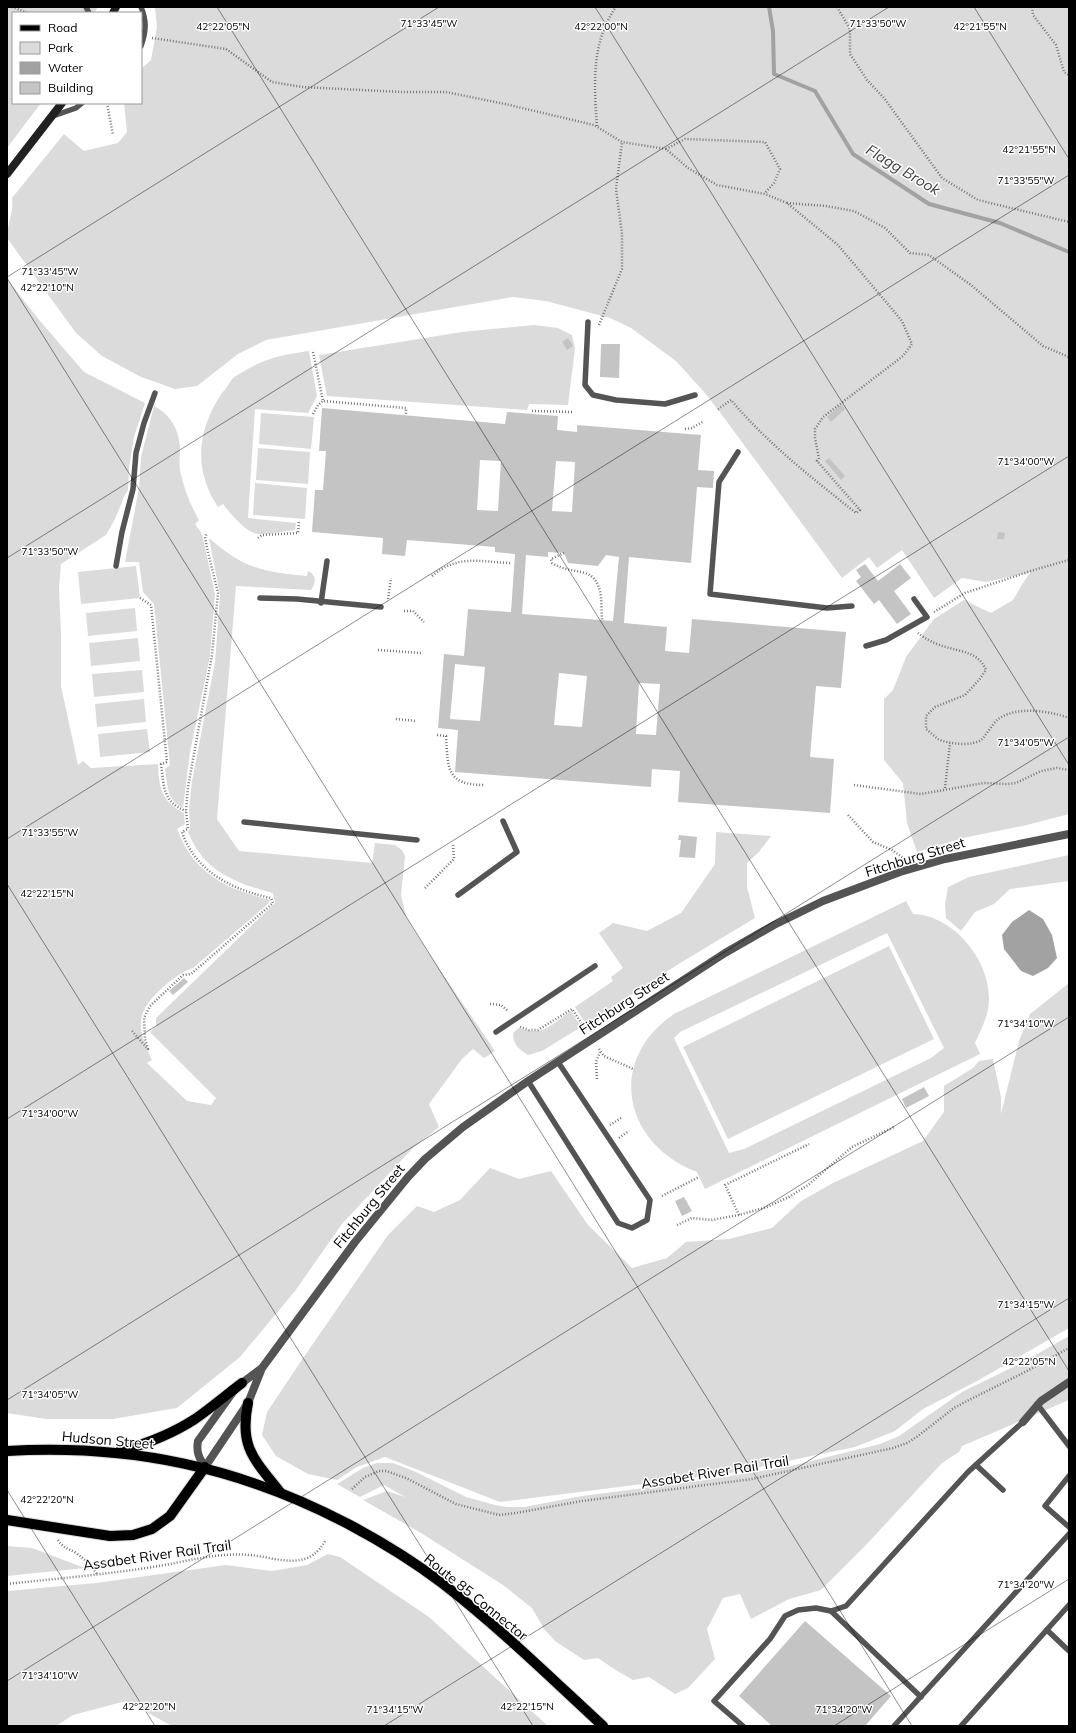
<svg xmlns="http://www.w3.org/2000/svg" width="1076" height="1733" viewBox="0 0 1076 1733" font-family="Mulish,sans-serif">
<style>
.green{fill:#dbdbdb;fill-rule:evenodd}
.water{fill:#a2a2a2}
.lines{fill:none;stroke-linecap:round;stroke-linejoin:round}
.stream{stroke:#a2a2a2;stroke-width:4}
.building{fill:#c4c4c4;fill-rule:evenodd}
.primary-casing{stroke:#dbdbdb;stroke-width:12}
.path{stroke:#767676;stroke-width:2.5;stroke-dasharray:1 2;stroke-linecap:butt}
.service{stroke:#545454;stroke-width:5.5}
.minor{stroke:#545454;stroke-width:8}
.tertiary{stroke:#545454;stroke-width:8}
.secondary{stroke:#212121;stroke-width:8}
.primary{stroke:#000;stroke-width:10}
.ticks{fill:none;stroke:#000;stroke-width:1;stroke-opacity:0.45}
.labels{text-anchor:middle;stroke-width:3;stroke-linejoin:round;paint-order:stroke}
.street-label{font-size:14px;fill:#000;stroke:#fff}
.water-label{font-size:15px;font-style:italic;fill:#434343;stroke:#fff}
.ticks-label{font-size:10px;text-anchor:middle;fill:#000;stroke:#fff;stroke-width:3;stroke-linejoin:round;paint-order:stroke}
</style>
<rect width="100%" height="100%" fill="#fff"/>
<!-- green -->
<g class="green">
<path d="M7,7h91l-4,6h-81v90h28l-34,45z"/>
<path d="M155,7h914v807l-42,11 -64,13 -46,14 -10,-29 -4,-40 -19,-23v-61l9,-9 13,-33 28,-38 30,-19 27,13 22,-13 10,-17 8,-11 -45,10 -24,-4 -28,20 -32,-48 -25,18 -8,-11 -27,21 -117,-159 -20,-26 -29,-32 -45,-33 -21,-10 -64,-17 -33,-4 -247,43 -28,14 -41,32 -22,3 -34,-12 -39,-21 -26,-23 -69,-95c0,-14 7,-26 5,-40l52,-64 20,17 34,-8 9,-11 -3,-29h17v-34l10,-9 6,-33z"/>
<path d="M7,279l33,42 44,51 61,31 -11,34 -5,31 -1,22 -4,7 -9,22 -9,16 -45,29 -2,24 2,45v53l17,79 5,-4 8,7 67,-4c1,24 3,37 26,49l1,11 -8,5c17,45 49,60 93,71l-2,4 -75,64c-14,5 -20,11 -31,20 -28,26 -25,40 -10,72l-5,3 40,38 24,4 5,-7 -66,-66 6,-6v-8l119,-115 -2,-10c-27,-7 -58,-17 -75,-42 -4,-6 -7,-12 -10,-19l2,-4 -1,-19 3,-28 23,-119 5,-67 -11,-57c34,30 53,34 98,38l1,-5c9,4 8,12 3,19l-75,-4 -19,233 22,32 133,12 3,-20 20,2 7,5 3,6 -4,39 5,22 21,34 68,100 -11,7 -11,-9 -11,10 -33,45 10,23 -27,22 -70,75 -47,67 -55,66 -63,51 -64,11h-67l-39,-6z"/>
<path d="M534,325l24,3 14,7 3,14 -7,56 -39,-1 -2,6 -200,-14 -8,-41 143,-23z"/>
<path d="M309,351l8,45 -9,17 -53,-4 -7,109 48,5 -1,7c-12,1 -26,5 -37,4 -12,-1 -28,-21 -35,-30l-5,3c-25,-38 -21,-77 4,-114 4,-4 7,-10 11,-15 3,-3 9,-5 13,-8 20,-12 40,-16 63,-19z"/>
<path d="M154,406c16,8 24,22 26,40 0,8 -1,17 0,25 4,18 10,33 19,49l-4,4 7,10 13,60 -5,62 -20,96 -7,56c-17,-9 -15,-22 -18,-39l5,-4 -16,-161 -11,-12 -4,-30h-14l14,-74 2,-31z"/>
<path d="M261,413l53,4 -3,32 -52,-5z"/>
<path d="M258,448l52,4 -2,32 -52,-4z"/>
<path d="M255,483l52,5 -2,31 -52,-4z"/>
<path d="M136,566l4,32 -59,6 -3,-32z"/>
<path d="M135,608l2,23 -49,5 -2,-23z"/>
<path d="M138,638l2,23 -49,5 -2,-23z"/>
<path d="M142,670l2,22 -50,5 -2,-23z"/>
<path d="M144,699l2,23 -49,5 -2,-23z"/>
<path d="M147,729l3,23 -50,5 -2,-23z"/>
<path d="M716,832l55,4 -12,16 -12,11v24l8,31 -78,47 -91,59 -11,-17 38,-26 -2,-4 12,-9 -24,-35 14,-10 34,8 34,-18 34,-49z"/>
<path d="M1069,855v26l-59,8 -16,15 -19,8 -14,19 -15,-13 -1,-14 3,-17 21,-10z"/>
<path d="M906,901l7,13c43,1 83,53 75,95 -2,11 -8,23 -13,34l5,11 -275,135 -8,-17c-74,-28 -91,-112 -23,-158zM887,933l57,115 -13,10 -187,91 -15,4 -55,-115 6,-6z"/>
<path d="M889,946l45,93 -206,100 -45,-92z"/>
<path d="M1069,983v345l-92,53 -54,28 -28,22 -40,16 -125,26 -230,29 -115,-45 -28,10 -20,13 -29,-6 -32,-18 -14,-21 5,-23 30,-45 91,-132 29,-29 17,6 26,-12 30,-32 29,11 32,-8 37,54 44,43 35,-10 19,-16 43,-3 43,-11 29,-27 32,-18 90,-42 21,-29v-26l29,-18 6,-7 14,-2 8,38v17l18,-73 11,-27z"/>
<path d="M571,1011l10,16 -39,24 -14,4c-10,-6 -15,-11 -15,-22l6,-5c25,9 31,-3 52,-17z"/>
<path d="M1069,1336v64l-107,46 -3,6 -17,11 -77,83 -44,44 -32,9 -38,20 -11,-25 -17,4 -16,31 8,30 -27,29 -13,6 -26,-17 -16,3 -19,-11 -16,-11 -14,2 -29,-19 -11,-12 -12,-21 -29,-23 -82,-52 -58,-33 24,-9 18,6 -21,-12 -24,12 -23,-13 26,-16 14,-5h16l23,9 50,25 29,8 12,2h17l58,-11 124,-16 85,-14 89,-22 19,-8 63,-44 61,-30z"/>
<path d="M7,1546l25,2 53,20 -78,8z"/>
<path d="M328,1554l12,3 89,60 119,109h-376l-46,-25 -53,14 -17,11h-49v-135l89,-8 130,-18 46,6 35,-6z"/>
</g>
<!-- water -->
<path class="water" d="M1029,910l14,9 9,16 5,23 -9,10 -15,8 -12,-5 -17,-22 -2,-14 10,-13z"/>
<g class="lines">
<!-- stream -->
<path class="stream" d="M769,7l4,24 1,43 41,17 38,63 76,50 71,19 69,29"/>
</g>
<!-- building -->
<g class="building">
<path d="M568,338l5,8 -6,4 -5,-8z"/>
<path d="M601,344h19l-1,34 -19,-1z"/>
<path d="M841,404l4,5 -14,13 -4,-5z"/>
<path d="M322,408l183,16 2,-12 51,4 -1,14 20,2v-7l124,10 -3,35 16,1 -1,17 -16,-1 -6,76 -62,-6 -5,66 43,4 -2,24 24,2 3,-34 154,13 -5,56 -25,-2 -6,71 24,2 -4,54 -152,-11 2,-31 -28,-2 -1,18 -196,-15 3,-42 -20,-2 6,-74 20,2 4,-47 43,3 4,-58 -20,-2v-5l-88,-7 -2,16 -23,-2 1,-16 -71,-6 3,-42h8l3,-39h-7zM480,460l21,1 -3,50 -21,-1zM556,461l19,1 -3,50 -20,-1zM548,552l16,1 4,10 30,3 8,-11 13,2 -6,64 -91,-7 4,-59 22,2zM455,664l30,3 -5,54 -30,-2zM559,673l28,3 -5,51 -28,-2zM639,683l21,1 -4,51 -20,-1z"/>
<path d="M829,458l16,18 -4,4 -16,-19z"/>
<path d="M998,532l7,1 -1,6h-7z"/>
<path d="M865,564l13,17 22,-17 11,14 -17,13 17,23 -14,10 -18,-24 -5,4 -18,-23 5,-4 -5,-7z"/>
<path d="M679,835l18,2 -2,21 -16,-1 2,-17h-3z"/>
<path d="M184,978l4,4 -15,13 -4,-4z"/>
<path d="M924,1087l5,9 -23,12 -4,-9z"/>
<path d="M684,1197l8,14 -10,5 -7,-15z"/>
<path d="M805,1621l86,75 -26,30h-93l-33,-30z"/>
</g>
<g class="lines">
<!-- primary casing -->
<g class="primary-casing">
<g id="primary">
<path d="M248,1403c-9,44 6,56 32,89"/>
<path d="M7,1451c124,-7 233,16 343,74 32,17 63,36 92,58 57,44 109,95 161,143"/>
<path d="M120,1451c26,-7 52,-17 75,-32 16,-11 31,-24 47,-36"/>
<path d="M7,1520l103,16 23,-1 19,-6 18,-13 35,-49"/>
</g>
</g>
<!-- path -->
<g class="path">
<path d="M12,7l16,6"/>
<path d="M837,7l13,22v25l17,26 17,18 58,80 36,22 91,22"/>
<path d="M1032,7l1,8 23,30 8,27 5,3"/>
<path d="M152,38l74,11 46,33 30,5 100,5h44l59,12 89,21 28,17 44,7 22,19 29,17 48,9 22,9 51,42 64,76 10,23 -9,12 -80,61 -8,12v9l4,21 -2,2 43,49 -4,3c-45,-36 -88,-69 -125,-113l-14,10"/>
<path d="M107,103l6,32"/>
<path d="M597,126c-3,-41 -6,-84 19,-119"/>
<path d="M666,149l19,-10 80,3 15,27 -6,14 -9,10"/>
<path d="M787,203l39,3 28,5 31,17 25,25 19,2 42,30 72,61 26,11"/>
<path d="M599,325l23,-56v-35l-6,-45 6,-47"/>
<path d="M313,352l10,49 83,7v7"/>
<path d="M532,411l41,1"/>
<path d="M313,414l5,-9 5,-4"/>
<path d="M685,429l7,-1 12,-7"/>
<path d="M258,538l4,-3 36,-2 1,-12"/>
<path d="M564,553l-13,6 1,4c11,7 22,7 33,10 19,6 16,31 17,47"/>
<path d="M432,576c26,-22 48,-14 79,-13"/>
<path d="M140,598l11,7 16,157 -6,2c3,21 1,38 25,47"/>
<path d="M388,599l3,-21"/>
<path d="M404,611h9l11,11"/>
<path d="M934,612l31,-19 72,-24 32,-9"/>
<path d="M918,633c6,5 17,11 25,13 17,6 35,5 43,24l-7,10 -14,15 -30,12 -9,9v13c4,3 8,7 12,10 10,5 36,8 44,0 6,-6 11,-17 18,-21 19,-12 49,-7 69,0"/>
<path d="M378,650l43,3"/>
<path d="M396,719l20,2"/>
<path d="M437,735l9,1c2,33 0,49 39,49"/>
<path d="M854,785l67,9 63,-11 24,1 8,-1 25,-12 16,-3 12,2"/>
<path d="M945,788l5,-45"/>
<path d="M848,815l25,27 19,8 14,10"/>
<path d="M425,888l29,-29 -1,-15"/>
<path d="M490,1004l11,1 7,6"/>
<path d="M520,1027l9,3h9l34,-21 14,21"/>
<path d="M132,1031l16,18 -3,-10 -1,-21 6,-12 33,-31 8,-1 82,-71 -2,-5c-39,-8 -76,-27 -89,-66l6,-3 -2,-18 2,-24 24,-132 6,-62 -11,-45 -2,-11 2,-4"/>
<path d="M599,1049l5,7 29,13"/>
<path d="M597,1079l-1,-17 4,-10"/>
<path d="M610,1125l11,-7"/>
<path d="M619,1138l10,-7"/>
<path d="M662,1196l37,-19"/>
<path d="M739,1215l-14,-30 84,-41"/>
<path d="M677,1225l15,-7 19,2 28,-5 28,-8 22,-10 19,-12 44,-38 42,-20"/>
<path d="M352,1489l13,-12 14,-6h7l20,7 50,26 43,11 17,-2 66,-12 170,-22 141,-31 14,-5 11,-7 36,-28 13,-7 60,-30 42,-23"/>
<path d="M58,1540c6,9 10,8 18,13 9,6 15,13 21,21"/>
<path d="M7,1584c46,-5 93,-9 139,-16 45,-6 77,-20 123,-10 22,4 43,7 56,-17"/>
</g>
<!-- service -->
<g class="service">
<path d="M86,7l3,6"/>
<path d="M141,46c5,-14 6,-25 0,-39"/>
<path d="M53,116l23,-8 6,-5"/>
<path d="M588,322l-3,63 8,10 23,5 49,4 30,-9"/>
<path d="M738,452l-19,30 -9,112 117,14 25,-2"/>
<path d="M116,566l6,-34 11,-43 3,-36 8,-30 11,-30"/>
<path d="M260,598l37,1 84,8"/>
<path d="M321,603l6,-42"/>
<path d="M866,646l20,-6 41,-23 -13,-18"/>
<path d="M244,822l173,18"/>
<path d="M458,895l59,-43 -14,-31"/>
<path d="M496,1032l99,-66"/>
<path d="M528,1081l90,142 14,5 15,-8 3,-20 -92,-138"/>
<path d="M1037,1404l32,42"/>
<path d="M976,1465l27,25"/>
<path d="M1069,1476l-24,30 24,21"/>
<path d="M831,1611l90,86"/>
<path d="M1047,1630l22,21"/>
<path d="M743,1726l-29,-25 56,-62 15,-23 13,-6 18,-2 15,3 15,-5 122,-134 55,-50"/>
<path d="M894,1726l175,-192"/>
<path d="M961,1726l108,-121"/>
</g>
<!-- minor -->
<path class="minor" d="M1023,1422l18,-21 28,-19"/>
<!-- tertiary -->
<path class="tertiary" d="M262,1368l-14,35 -43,64c-6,-9 -9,-15 -7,-26l35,-49 9,-9 20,-15 93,-126 53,-65 17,-18 38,-32 65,-46 197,-128 49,-28 49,-24 77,-29 45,-13 124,-25"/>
<!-- secondary -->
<g class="secondary">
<path d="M113,13l3,-6"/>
<path d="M7,174l55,-71"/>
</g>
<!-- primary -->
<use href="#primary" class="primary"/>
</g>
<!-- ticks -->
<path class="ticks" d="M217,7l852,1364M595,7l474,758M974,7l95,152M7,277l432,-270M7,278l905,1448M7,558l882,-551M7,839l1062,-664M7,884l526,842M7,1119l1062,-663M7,1400l1062,-663M7,1490l148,236M7,1681l1062,-664M384,1726l685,-428M834,1726l235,-147"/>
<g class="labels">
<!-- street labels -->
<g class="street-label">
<text transform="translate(915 857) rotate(-17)" y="5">Fitchburg Street</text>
<text transform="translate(624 1003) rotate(-33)" y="5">Fitchburg Street</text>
<text transform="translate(369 1206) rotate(-51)" y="5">Fitchburg Street</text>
<text transform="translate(108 1440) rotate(5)" y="5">Hudson Street</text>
<text transform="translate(715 1472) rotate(-9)" y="5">Assabet River Rail Trail</text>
<text transform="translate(157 1555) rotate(-8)" y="5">Assabet River Rail Trail</text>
<text transform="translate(476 1597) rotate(39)" y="5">Route 85 Connector</text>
</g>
<!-- water labels -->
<g class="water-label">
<text transform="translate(903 170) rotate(31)" y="5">Flagg Brook</text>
</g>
</g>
<g class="ticks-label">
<text x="429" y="27">71°33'45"W</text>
<text x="878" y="27">71°33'50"W</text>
<text x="223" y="30">42°22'05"N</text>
<text x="980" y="30">42°21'55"N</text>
<text x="601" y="30">42°22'00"N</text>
<text x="1029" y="153">42°21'55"N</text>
<text x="1026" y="184">71°33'55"W</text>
<text x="50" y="275">71°33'45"W</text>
<text x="47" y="291">42°22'10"N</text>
<text x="1026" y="465">71°34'00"W</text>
<text x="50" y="555">71°33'50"W</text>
<text x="1026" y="746">71°34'05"W</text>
<text x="50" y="836">71°33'55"W</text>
<text x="47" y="897">42°22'15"N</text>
<text x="1026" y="1027">71°34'10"W</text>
<text x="50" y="1117">71°34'00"W</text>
<text x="1026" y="1308">71°34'15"W</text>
<text x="1029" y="1365">42°22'05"N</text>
<text x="50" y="1398">71°34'05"W</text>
<text x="47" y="1503">42°22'20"N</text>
<text x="1026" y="1588">71°34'20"W</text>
<text x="50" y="1679">71°34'10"W</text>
<text x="149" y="1710">42°22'20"N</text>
<text x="527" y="1710">42°22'15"N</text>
<text x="395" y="1713">71°34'15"W</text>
<text x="844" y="1713">71°34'20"W</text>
</g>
<!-- border -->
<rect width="1076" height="1733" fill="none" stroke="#000000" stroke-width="16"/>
<!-- legend -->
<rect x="12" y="12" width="130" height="92" fill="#ffffff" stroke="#999999"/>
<rect x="20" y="25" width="20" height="6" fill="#000000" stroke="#999999"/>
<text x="48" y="32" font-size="12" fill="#000000">Road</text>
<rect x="20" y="42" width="20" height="12" fill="#dbdbdb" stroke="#999999"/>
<text x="48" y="52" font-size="12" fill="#000000">Park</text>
<rect x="20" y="62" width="20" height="12" fill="#a2a2a2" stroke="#999999"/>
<text x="48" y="72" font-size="12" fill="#000000">Water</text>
<rect x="20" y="82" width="20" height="12" fill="#c4c4c4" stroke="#999999"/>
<text x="48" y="92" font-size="12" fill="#000000">Building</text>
</svg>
